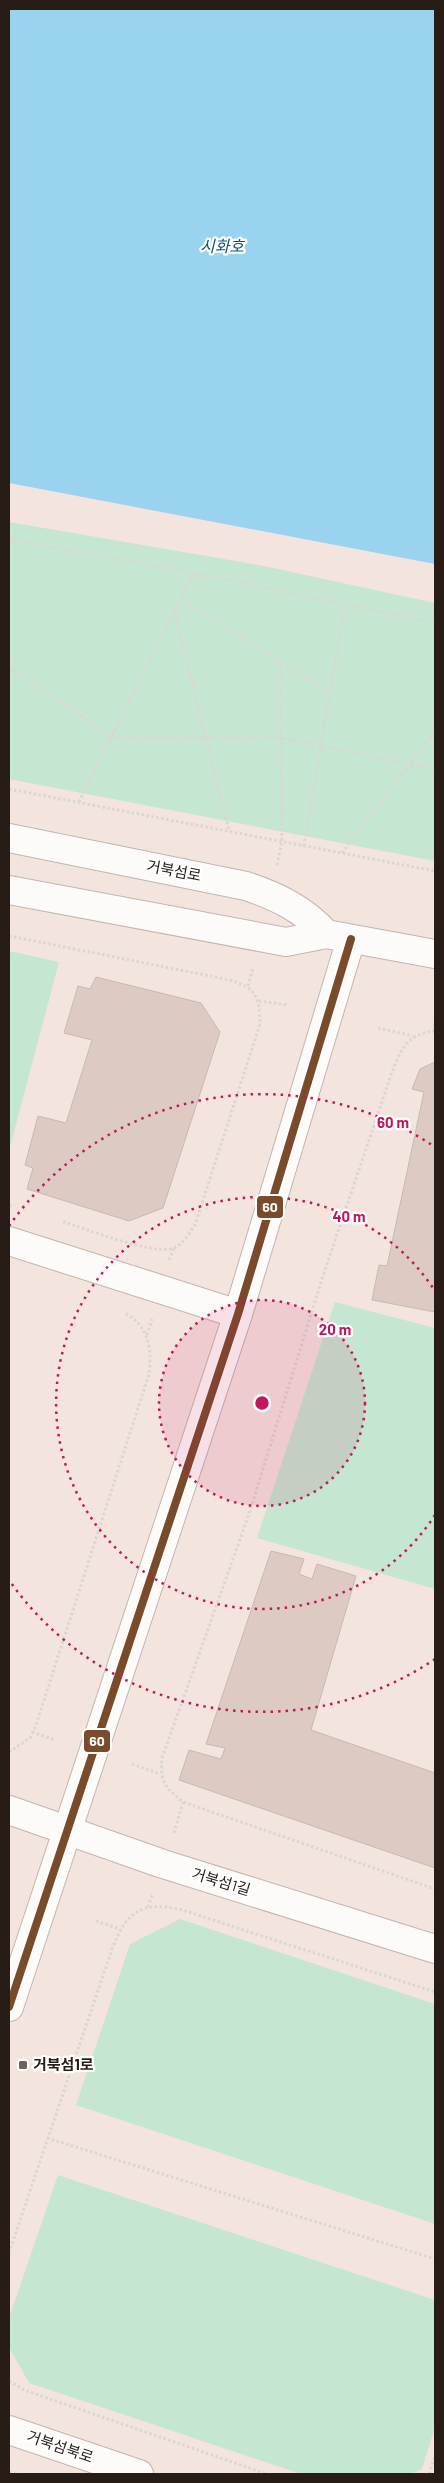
<svg xmlns="http://www.w3.org/2000/svg" width="444" height="2483" viewBox="0 0 444 2483" font-family="Barlow,'Noto Sans KR',sans-serif">
<style>
.green{fill:#c5e7d2}
.water{fill:#9ad3ef}
.building{fill:#ddcbc3;stroke:#c6b9b4}
.lines{fill:none;stroke-linecap:round;stroke-linejoin:round}
.street-casing{stroke:#c2b5b0;stroke-width:30}
.secondary-casing{stroke:#c2b5b0;stroke-width:30}
.path{stroke:#dad6d4;stroke-width:3;stroke-dasharray:2.5 2.5;stroke-linecap:butt}
.street{stroke:#fdfbfa;stroke-width:28}
.secondary{stroke:#fdfbfa;stroke-width:28}
.bus-1-casing{stroke:#fff;stroke-width:11}
.bus-1{stroke:#7a4b2a;stroke-width:8}
.ring{fill:none;stroke:#c2185b;stroke-width:2.5;stroke-dasharray:2.5 5}
.poi-dot{fill:#6f625d;stroke:#fff;stroke-width:2}
.labels{text-anchor:middle;stroke-width:4.5;stroke-linejoin:round;paint-order:stroke}
.street-label{font-size:15px;fill:#281c17;stroke:#fff}
.poi-label{font-size:15px;font-weight:bold;fill:#281c17;stroke:#fff;text-anchor:start}
.water-label{font-size:16px;font-style:italic;fill:#0b5571;stroke:#fff}
.centre{fill:#c2185b;stroke:#fff;stroke-width:2.5}
.ring-label{font-size:15px;text-anchor:middle;font-weight:bold;fill:#c2185b;stroke:#fff;stroke-width:4.5;stroke-linejoin:round;paint-order:stroke}
.line-badge{stroke:#fff;stroke-width:2}
.badge-label{font-size:14px;text-anchor:middle;font-weight:bold;fill:#fff}
</style>
<rect width="100%" height="100%" fill="#f3e4de"/>
<!-- green -->
<g class="green">
<path d="M9,522l255,44 171,37v258l-426,-82z"/>
<path d="M9,951l50,11 -50,189z"/>
<path d="M335,1302l100,26v261l-178,-51z"/>
<path d="M180,1919l255,85v220l-359,-119 54,-161z"/>
<path d="M58,2175l377,125v127l-13,42 -11,5h-110l-272,-91 -20,-36v-29z"/>
</g>
<!-- water -->
<path class="water" d="M9,9h426v555l-426,-81z"/>
<!-- building -->
<g class="building">
<path d="M96,977l105,26 19,29 -57,176 -34,13 -102,-32 6,-21 -8,-3 13,-49 28,7 26,-83 -28,-7 14,-47 12,3z"/>
<path d="M435,1062v250l-63,-12 7,-35 8,1 37,-174 -12,-3 8,-20z"/>
<path d="M271,1551l33,8 -5,15 13,5 5,-15 39,12 -45,154 124,43v95l-256,-88 10,-30 32,9 4,-11 -19,-4z"/>
</g>
<g class="lines">
<!-- street casing -->
<g class="street-casing">
<g id="street">
<path d="M9,1241l229,73"/>
<path d="M9,1810l154,54 272,85"/>
<path d="M9,2430l130,44"/>
</g>
</g>
<!-- secondary casing -->
<g class="secondary-casing">
<g id="secondary">
<path d="M9,838l237,48c30,10 58,23 80,48"/>
<path d="M9,890l277,52 40,-8 109,20"/>
<path d="M9,2007l229,-693 113,-375"/>
</g>
</g>
<!-- path -->
<g class="path">
<path d="M9,540l159,28 267,55"/>
<path d="M181,599l149,94"/>
<path d="M175,613l54,218"/>
<path d="M9,671h6l96,66 170,1 154,31"/>
<path d="M9,789l426,82"/>
<path d="M79,802l115,-229"/>
<path d="M304,846l41,-242"/>
<path d="M342,853l93,-122"/>
<path d="M277,865l5,-24 -2,-180"/>
<path d="M9,936l221,44c27,9 29,16 30,44l-65,201c-6,8 -11,19 -21,23 -20,8 -90,-20 -113,-27"/>
<path d="M248,986l5,-18"/>
<path d="M259,1001l29,4"/>
<path d="M378,1028l35,8"/>
<path d="M434,1031l1,-8"/>
<path d="M435,1031c-28,3 -33,17 -43,41l-69,204 -75,241 -86,241c-2,25 3,29 21,44l252,87"/>
<path d="M9,1205l5,1"/>
<path d="M169,1260l5,-12"/>
<path d="M147,1335l5,-16"/>
<path d="M32,1732l23,8"/>
<path d="M9,1752l21,-14 6,-13 113,-351c3,-25 0,-48 -24,-61"/>
<path d="M132,1764l28,10"/>
<path d="M174,1833l9,-31"/>
<path d="M148,1907l5,-14"/>
<path d="M96,1921l24,8"/>
<path d="M47,2138l388,121"/>
<path d="M9,2253l103,-304c14,-36 28,-48 67,-40l256,83"/>
<path d="M9,2381l15,9 243,84"/>
<path d="M9,2472l8,2"/>
<path d="M429,2474l6,-18"/>
</g>
<!-- street -->
<use href="#street" class="street"/>
<!-- secondary -->
<use href="#secondary" class="secondary"/>
<!-- bus-1 casing -->
<g class="bus-1-casing">
<path id="bus-1" d="M9,2007l229,-693 113,-375"/>
</g>
<!-- bus-1 -->
<use href="#bus-1" class="bus-1"/>
</g>
<!-- distance rings -->
<circle cx="262" cy="1403" r="103" fill="#c2185b" fill-opacity=".12"/>
<g class="ring">
<circle cx="262" cy="1403" r="103"/>
<path d="M435 1515A206 206 0 1 1 435 1291"/>
<path d="M435 1659A309 309 0 0 1 9 1580M9 1226A309 309 0 0 1 435 1147"/>
</g>
<!-- markers -->
<rect class="poi-dot" x="18" y="2060" width="10" height="10" rx="2.5"/>
<g class="labels">
<!-- street labels -->
<g class="street-label">
<text transform="translate(174 871) rotate(11)" y="5">거북섬로</text>
<text transform="translate(221 1882) rotate(17)" y="5">거북섬1길</text>
<text transform="translate(60 2447) rotate(19)" y="5">거북섬북로</text>
</g>
<!-- poi labels -->
<g class="poi-label">
<text x="33" y="2070">거북섬1로</text>
</g>
<!-- water labels -->
<g class="water-label">
<text x="222" y="252">시화호</text>
</g>
</g>
<circle cx="262" cy="1403" r="8" class="centre"/>
<g class="ring-label">
<text x="393" y="1128">60 m</text>
<text x="349" y="1222">40 m</text>
<text x="335" y="1335">20 m</text>
</g>
<g class="line-badge">
<rect x="256" y="1195" width="28" height="24" rx="5" fill="#7a4b2a"/>
<rect x="83" y="1729" width="28" height="24" rx="5" fill="#7a4b2a"/>
</g>
<g class="badge-label">
<text x="270" y="1212">60</text>
<text x="97" y="1746">60</text>
</g>
<!-- border -->
<rect width="444" height="2483" fill="none" stroke="#281c17" stroke-width="20"/>
</svg>
